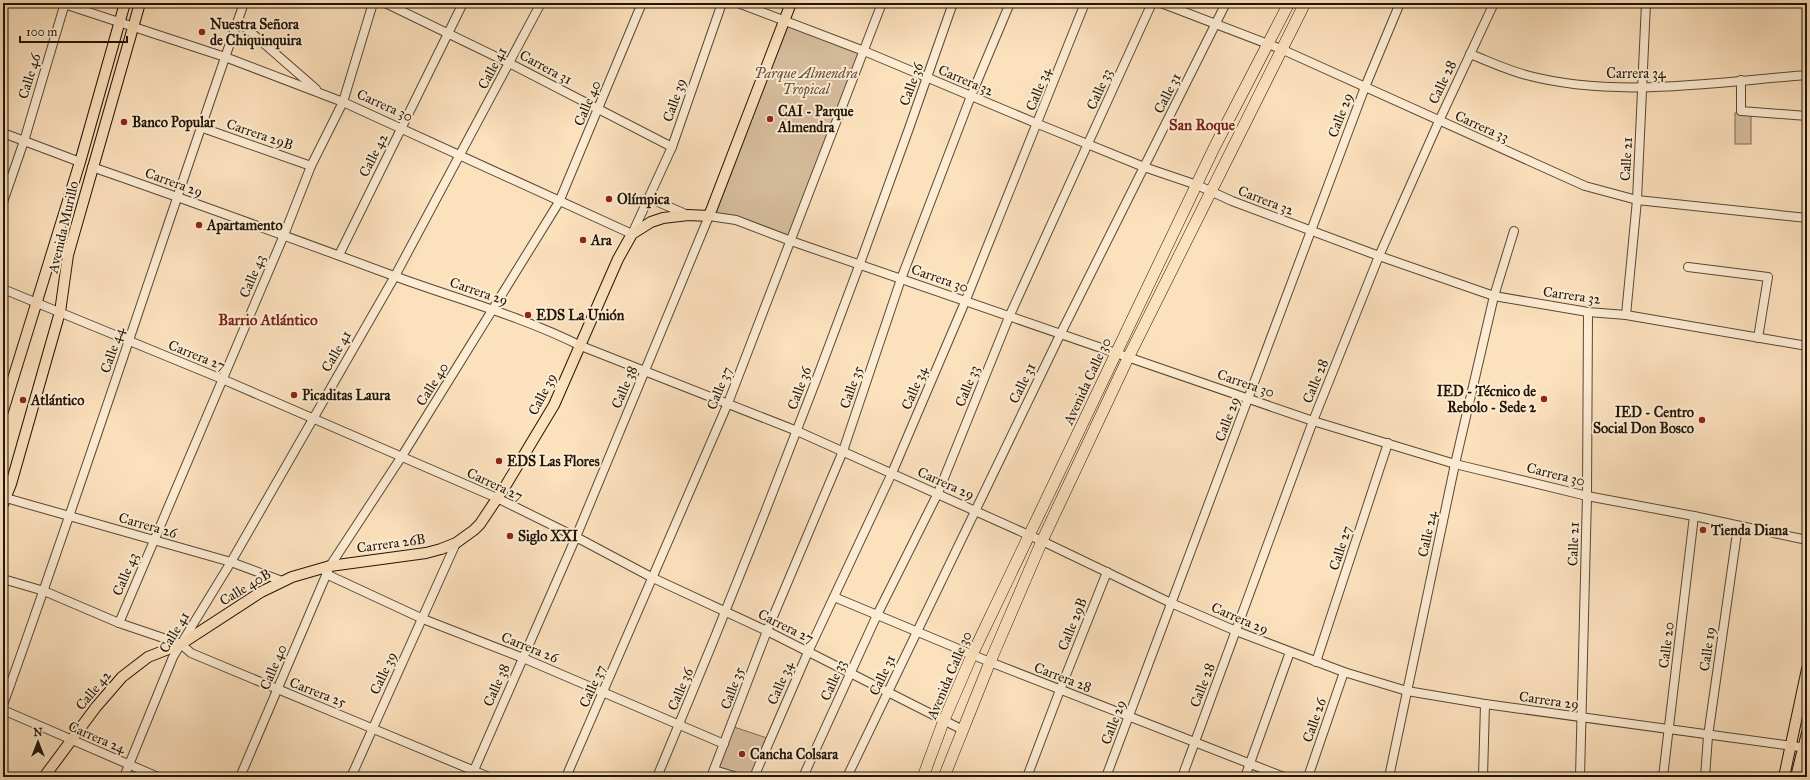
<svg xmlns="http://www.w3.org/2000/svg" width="1810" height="780" viewBox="0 0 1810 780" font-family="'IM FELL Great Primer',serif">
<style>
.green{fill:#d7be9e;stroke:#7c6a52}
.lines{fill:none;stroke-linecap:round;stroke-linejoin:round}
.minor-casing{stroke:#584833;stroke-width:10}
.major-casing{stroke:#211505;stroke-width:12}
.highway-casing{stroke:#211505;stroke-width:12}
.minor{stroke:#fdecd4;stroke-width:8}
.major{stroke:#fce1bd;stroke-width:10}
.highway{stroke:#fce1bd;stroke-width:11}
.poi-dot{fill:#8f2418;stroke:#fdecd4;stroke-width:1.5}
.labels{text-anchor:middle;stroke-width:4;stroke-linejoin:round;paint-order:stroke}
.poi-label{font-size:14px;font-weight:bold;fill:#211505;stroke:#fdecd4;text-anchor:start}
.street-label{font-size:14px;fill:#211505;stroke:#fdecd4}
.park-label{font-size:14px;font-style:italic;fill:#61503b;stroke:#fdecd4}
.neighbourhood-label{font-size:15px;font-weight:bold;fill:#7a1f14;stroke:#fdecd4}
</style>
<rect width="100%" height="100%" fill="#fce1bd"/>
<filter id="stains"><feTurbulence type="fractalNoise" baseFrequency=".005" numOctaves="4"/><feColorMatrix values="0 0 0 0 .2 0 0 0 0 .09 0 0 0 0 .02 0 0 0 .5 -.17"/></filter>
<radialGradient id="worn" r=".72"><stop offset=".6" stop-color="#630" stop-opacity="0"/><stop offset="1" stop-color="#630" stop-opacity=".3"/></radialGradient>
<!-- green -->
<g class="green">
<path d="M784,20l80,31 -73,190 -82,-25z"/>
<rect x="1735" y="113" width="16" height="31"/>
<path d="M731,726l39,13 -16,38h-17l-23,-7z"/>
</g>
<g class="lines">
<!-- minor casing -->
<g class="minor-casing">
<g id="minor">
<path d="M61,3l164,54 118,45 289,132 40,-87 50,-144"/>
<path d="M385,3l124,60 163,84"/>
<path d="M738,3l126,48 174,73 106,43 53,18 35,16 147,55 115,40 94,16 38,3 181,31"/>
<path d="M1161,3l120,46 304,137 52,14 170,18"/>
<path d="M238,21l78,68"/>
<path d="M1470,54c18,7 37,16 56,21 90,24 189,7 281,0"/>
<path d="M1741,80v31l66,5"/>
<path d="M200,127l111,39"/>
<path d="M3,133l77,29"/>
<path d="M92,167c101,35 202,72 302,109 63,23 127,40 187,70l216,85 245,110 129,62 65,28 108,41 63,19 78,13 322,44"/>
<path d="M3,202l21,-61 41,-138"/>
<path d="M658,202l30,13"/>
<path d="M339,255l124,-252"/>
<path d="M1688,267l80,10 -10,61"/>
<path d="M3,289l219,90 275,119 79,39 77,41 114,53 196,99"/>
<path d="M1626,315l11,-115 9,-197"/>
<path d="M6,498l225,64 51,19"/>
<path d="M326,574l97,45 100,39 201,86"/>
<path d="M3,579l41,12 75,32 62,21 10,9c99,42 199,82 298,124"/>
<path d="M834,597l156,65 294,115"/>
<path d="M119,623l165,-388 27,-69 32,-64 30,-99"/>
<path d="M1316,662l72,-219"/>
<path d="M3,705c84,-233 159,-468 241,-702"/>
<path d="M3,710l155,67"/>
<path d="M714,770l23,7"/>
<path d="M124,777l49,-120 58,-95 164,-286 146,-273"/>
<path d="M240,777l90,-211 72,-110 157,-254 83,-199"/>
<path d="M351,777l105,-234"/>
<path d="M471,777l105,-240 133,-321 27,4 55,21 522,180 142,43 132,32 107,20 113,24"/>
<path d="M566,777l162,-374 154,-400"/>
<path d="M657,777c107,-254 206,-513 296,-774"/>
<path d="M711,777l56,-146 76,-180 58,-172 70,-183 39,-93"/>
<path d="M754,777l54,-125 84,-179 73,-171 120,-299"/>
<path d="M803,777l74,-162 61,-122 71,-176 143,-314"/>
<path d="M847,777l213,-442 166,-332"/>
<path d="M1027,777l33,-87 47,-118"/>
<path d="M1106,777l259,-690 35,-84"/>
<path d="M1182,777l131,-356 66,-165 60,-135 55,-118"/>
<path d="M1245,777l45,-125"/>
<path d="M1308,777l36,-105"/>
<path d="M1389,777l66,-313 39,-168 20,-65"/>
<path d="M1483,777l2,-73"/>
<path d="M1580,777l7,-281 1,-184"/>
<path d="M1663,777l31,-261"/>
<path d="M1705,777l3,-41 30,-210"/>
</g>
</g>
<!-- major casing -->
<g class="major-casing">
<g id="major">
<path d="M3,411l77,-249 45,-159"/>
<path d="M3,504l8,-20 49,-172 8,-57 72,-252"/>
<path d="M44,777l52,-70 26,-30 26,-20 33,-13 80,-52 31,-15 38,-11 96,-13 15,-4 15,-6 18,-13 6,-6 26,-39 48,-80 64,-146 14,-25 19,-12 12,-4 25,-3 21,1 82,-213"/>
<path d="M1784,777l23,-108"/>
<path d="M1796,777l11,-44"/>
</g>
</g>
<!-- highway casing -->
<g class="highway-casing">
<g id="highway">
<path d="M923,777l21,-57 28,-65 242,-507 75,-145"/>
<path d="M944,777l46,-115 52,-121 86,-183 177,-355"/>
</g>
</g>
<!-- minor -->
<use href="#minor" class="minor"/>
<!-- major -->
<use href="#major" class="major"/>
<!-- highway -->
<use href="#highway" class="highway"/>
</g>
<!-- markers -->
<g class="poi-dot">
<circle cx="202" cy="32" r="4"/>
<circle cx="770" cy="119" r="4"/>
<circle cx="124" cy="122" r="4"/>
<circle cx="609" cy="199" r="4"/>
<circle cx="199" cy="225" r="4"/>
<circle cx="583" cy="240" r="4"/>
<circle cx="528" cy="315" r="4"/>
<circle cx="294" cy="395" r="4"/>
<circle cx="1544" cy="399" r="4"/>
<circle cx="23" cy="400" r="4"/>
<circle cx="1702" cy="420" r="4"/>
<circle cx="499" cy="461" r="4"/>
<circle cx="1703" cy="530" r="4"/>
<circle cx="510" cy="536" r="4"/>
<circle cx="742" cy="754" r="4"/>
</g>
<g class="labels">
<!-- poi labels -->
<g class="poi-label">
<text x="210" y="29">Nuestra Señora<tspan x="210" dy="16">de Chiquinquira</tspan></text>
<text x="778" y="116">CAI - Parque<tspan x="778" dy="16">Almendra</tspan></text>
<text x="132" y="127">Banco Popular</text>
<text x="617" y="204">Olímpica</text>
<text x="207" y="230">Apartamento</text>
<text x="591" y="245">Ara</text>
<text x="536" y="320">EDS La Unión</text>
<text x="1536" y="396" text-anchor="end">IED - Técnico de<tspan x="1536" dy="16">Rebolo - Sede 2</tspan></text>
<text x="302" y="400">Picaditas Laura</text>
<text x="31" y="405">Atlántico</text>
<text x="1694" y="417" text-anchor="end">IED - Centro<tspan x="1694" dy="16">Social Don Bosco</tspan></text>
<text x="507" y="466">EDS Las Flores</text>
<text x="1711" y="535">Tienda Diana</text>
<text x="518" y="541">Siglo XXI</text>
<text x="750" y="759">Cancha Colsara</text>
</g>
<!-- street labels -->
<g class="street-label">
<text transform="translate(546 67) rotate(28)" y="5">Carrera 31</text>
<text transform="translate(492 68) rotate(-62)" y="5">Calle 41</text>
<text x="1636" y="78">Carrera 34</text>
<text transform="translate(29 76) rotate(-73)" y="5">Calle 46</text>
<text transform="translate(966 80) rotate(23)" y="5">Carrera 32</text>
<text transform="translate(1442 82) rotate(-65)" y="5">Calle 28</text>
<text transform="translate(911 84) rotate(-70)" y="5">Calle 36</text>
<text transform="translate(1038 89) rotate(-68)" y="5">Calle 34</text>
<text transform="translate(1099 89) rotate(-66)" y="5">Calle 33</text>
<text transform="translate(1167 93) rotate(-63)" y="5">Calle 31</text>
<text transform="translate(674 100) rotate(-71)" y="5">Calle 39</text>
<text transform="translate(587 103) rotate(-67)" y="5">Calle 40</text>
<text transform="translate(385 105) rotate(24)" y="5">Carrera 30</text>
<text transform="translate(1340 115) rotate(-69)" y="5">Calle 29</text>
<text transform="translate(1482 126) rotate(24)" y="5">Carrera 33</text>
<text transform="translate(260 134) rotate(19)" y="5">Carrera 29B</text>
<text transform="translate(373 155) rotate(-63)" y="5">Calle 42</text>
<text transform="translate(1626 159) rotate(-87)" y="5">Calle 21</text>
<text transform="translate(174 182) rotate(20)" y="5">Carrera 29</text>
<text transform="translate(1266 200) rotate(21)" y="5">Carrera 32</text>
<text transform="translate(63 227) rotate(-77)" y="5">Avenida Murillo</text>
<text transform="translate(252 276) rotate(-67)" y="5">Calle 43</text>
<text transform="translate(940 278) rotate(19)" y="5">Carrera 30</text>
<text transform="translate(479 291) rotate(19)" y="5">Carrera 29</text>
<text transform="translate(1572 295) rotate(8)" y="5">Carrera 32</text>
<text transform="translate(112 350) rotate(-71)" y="5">Calle 44</text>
<text transform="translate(336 351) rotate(-60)" y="5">Calle 41</text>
<text transform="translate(197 355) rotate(22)" y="5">Carrera 27</text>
<text transform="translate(1087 381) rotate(-65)" y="5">Avenida Calle 30</text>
<text transform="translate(1315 381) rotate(-68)" y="5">Calle 28</text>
<text transform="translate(1022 383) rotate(-64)" y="5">Calle 31</text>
<text transform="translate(1246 383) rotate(19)" y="5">Carrera 30</text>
<text transform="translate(432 384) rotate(-58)" y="5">Calle 40</text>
<text transform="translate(967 386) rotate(-68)" y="5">Calle 33</text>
<text transform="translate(624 387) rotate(-67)" y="5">Calle 38</text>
<text transform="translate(851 387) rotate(-71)" y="5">Calle 35</text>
<text transform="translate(719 388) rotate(-68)" y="5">Calle 37</text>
<text transform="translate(799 388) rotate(-70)" y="5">Calle 36</text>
<text transform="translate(914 388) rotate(-67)" y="5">Calle 34</text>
<text transform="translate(542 394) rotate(-63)" y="5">Calle 39</text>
<text transform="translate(1227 419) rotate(-69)" y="5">Calle 29</text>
<text transform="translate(1556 474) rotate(14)" y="5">Carrera 30</text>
<text transform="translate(946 483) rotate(24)" y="5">Carrera 29</text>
<text transform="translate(495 484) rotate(25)" y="5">Carrera 27</text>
<text transform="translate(148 525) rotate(16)" y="5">Carrera 26</text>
<text transform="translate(1427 534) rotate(-78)" y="5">Calle 24</text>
<text transform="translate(391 543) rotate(-8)" y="5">Carrera 26B</text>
<text transform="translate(1573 544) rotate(-88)" y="5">Calle 21</text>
<text transform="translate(1340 548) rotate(-72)" y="5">Calle 27</text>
<text transform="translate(125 574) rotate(-67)" y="5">Calle 43</text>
<text transform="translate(245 587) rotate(-31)" y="5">Calle 40B</text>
<text transform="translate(1240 618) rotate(23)" y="5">Carrera 29</text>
<text transform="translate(1072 624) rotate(-68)" y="5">Calle 29B</text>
<text transform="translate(786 626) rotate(26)" y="5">Carrera 27</text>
<text transform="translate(174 632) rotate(-59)" y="5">Calle 41</text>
<text transform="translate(1666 645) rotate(-83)" y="5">Calle 20</text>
<text transform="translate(530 647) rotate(22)" y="5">Carrera 26</text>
<text transform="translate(1707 649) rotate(-82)" y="5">Calle 19</text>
<text transform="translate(273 667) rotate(-67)" y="5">Calle 40</text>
<text transform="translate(383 673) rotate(-65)" y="5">Calle 39</text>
<text transform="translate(882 675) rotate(-65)" y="5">Calle 31</text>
<text transform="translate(949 675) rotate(-67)" y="5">Avenida Calle 30</text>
<text transform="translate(1063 677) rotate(21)" y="5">Carrera 28</text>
<text transform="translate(833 680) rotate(-66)" y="5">Calle 33</text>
<text transform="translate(780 683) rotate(-67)" y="5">Calle 34</text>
<text transform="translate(496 685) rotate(-66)" y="5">Calle 38</text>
<text transform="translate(1202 685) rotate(-69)" y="5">Calle 28</text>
<text transform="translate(592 686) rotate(-66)" y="5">Calle 37</text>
<text transform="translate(732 688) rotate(-70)" y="5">Calle 35</text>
<text transform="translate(680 689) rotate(-67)" y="5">Calle 36</text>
<text transform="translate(93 690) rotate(-50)" y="5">Calle 42</text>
<text transform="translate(318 692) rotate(21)" y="5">Carrera 25</text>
<text transform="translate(1549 700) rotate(8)" y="5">Carrera 29</text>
<text transform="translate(1314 720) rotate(-71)" y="5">Calle 26</text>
<text transform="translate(1113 722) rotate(-69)" y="5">Calle 29</text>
<text transform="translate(97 737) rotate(23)" y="5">Carrera 24</text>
</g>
<!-- park labels -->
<g class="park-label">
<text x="806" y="78">Parque Almendra<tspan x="806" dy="16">Tropical</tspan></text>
</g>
<!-- neighbourhood labels -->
<g class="neighbourhood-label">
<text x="1202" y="130">San Roque</text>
<text x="268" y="325">Barrio Atlántico</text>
</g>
</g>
<!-- margin -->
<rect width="1810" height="780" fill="none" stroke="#fce1bd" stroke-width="16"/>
<rect x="4" y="4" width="1802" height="772" fill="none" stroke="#211505" stroke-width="2"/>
<rect x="8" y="8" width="1794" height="764" fill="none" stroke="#211505"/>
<!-- north arrow -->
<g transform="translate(38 742)" stroke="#fdecd4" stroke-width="3" paint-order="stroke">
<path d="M0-3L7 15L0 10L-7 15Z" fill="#211505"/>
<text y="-6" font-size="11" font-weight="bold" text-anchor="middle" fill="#211505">N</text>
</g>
<!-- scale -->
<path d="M20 36v6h107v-6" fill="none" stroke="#211505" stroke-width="2"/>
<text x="26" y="36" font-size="12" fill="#211505" stroke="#fdecd4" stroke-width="3" paint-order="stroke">100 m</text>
<rect width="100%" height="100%" filter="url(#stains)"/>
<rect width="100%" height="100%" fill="url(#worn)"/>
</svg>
